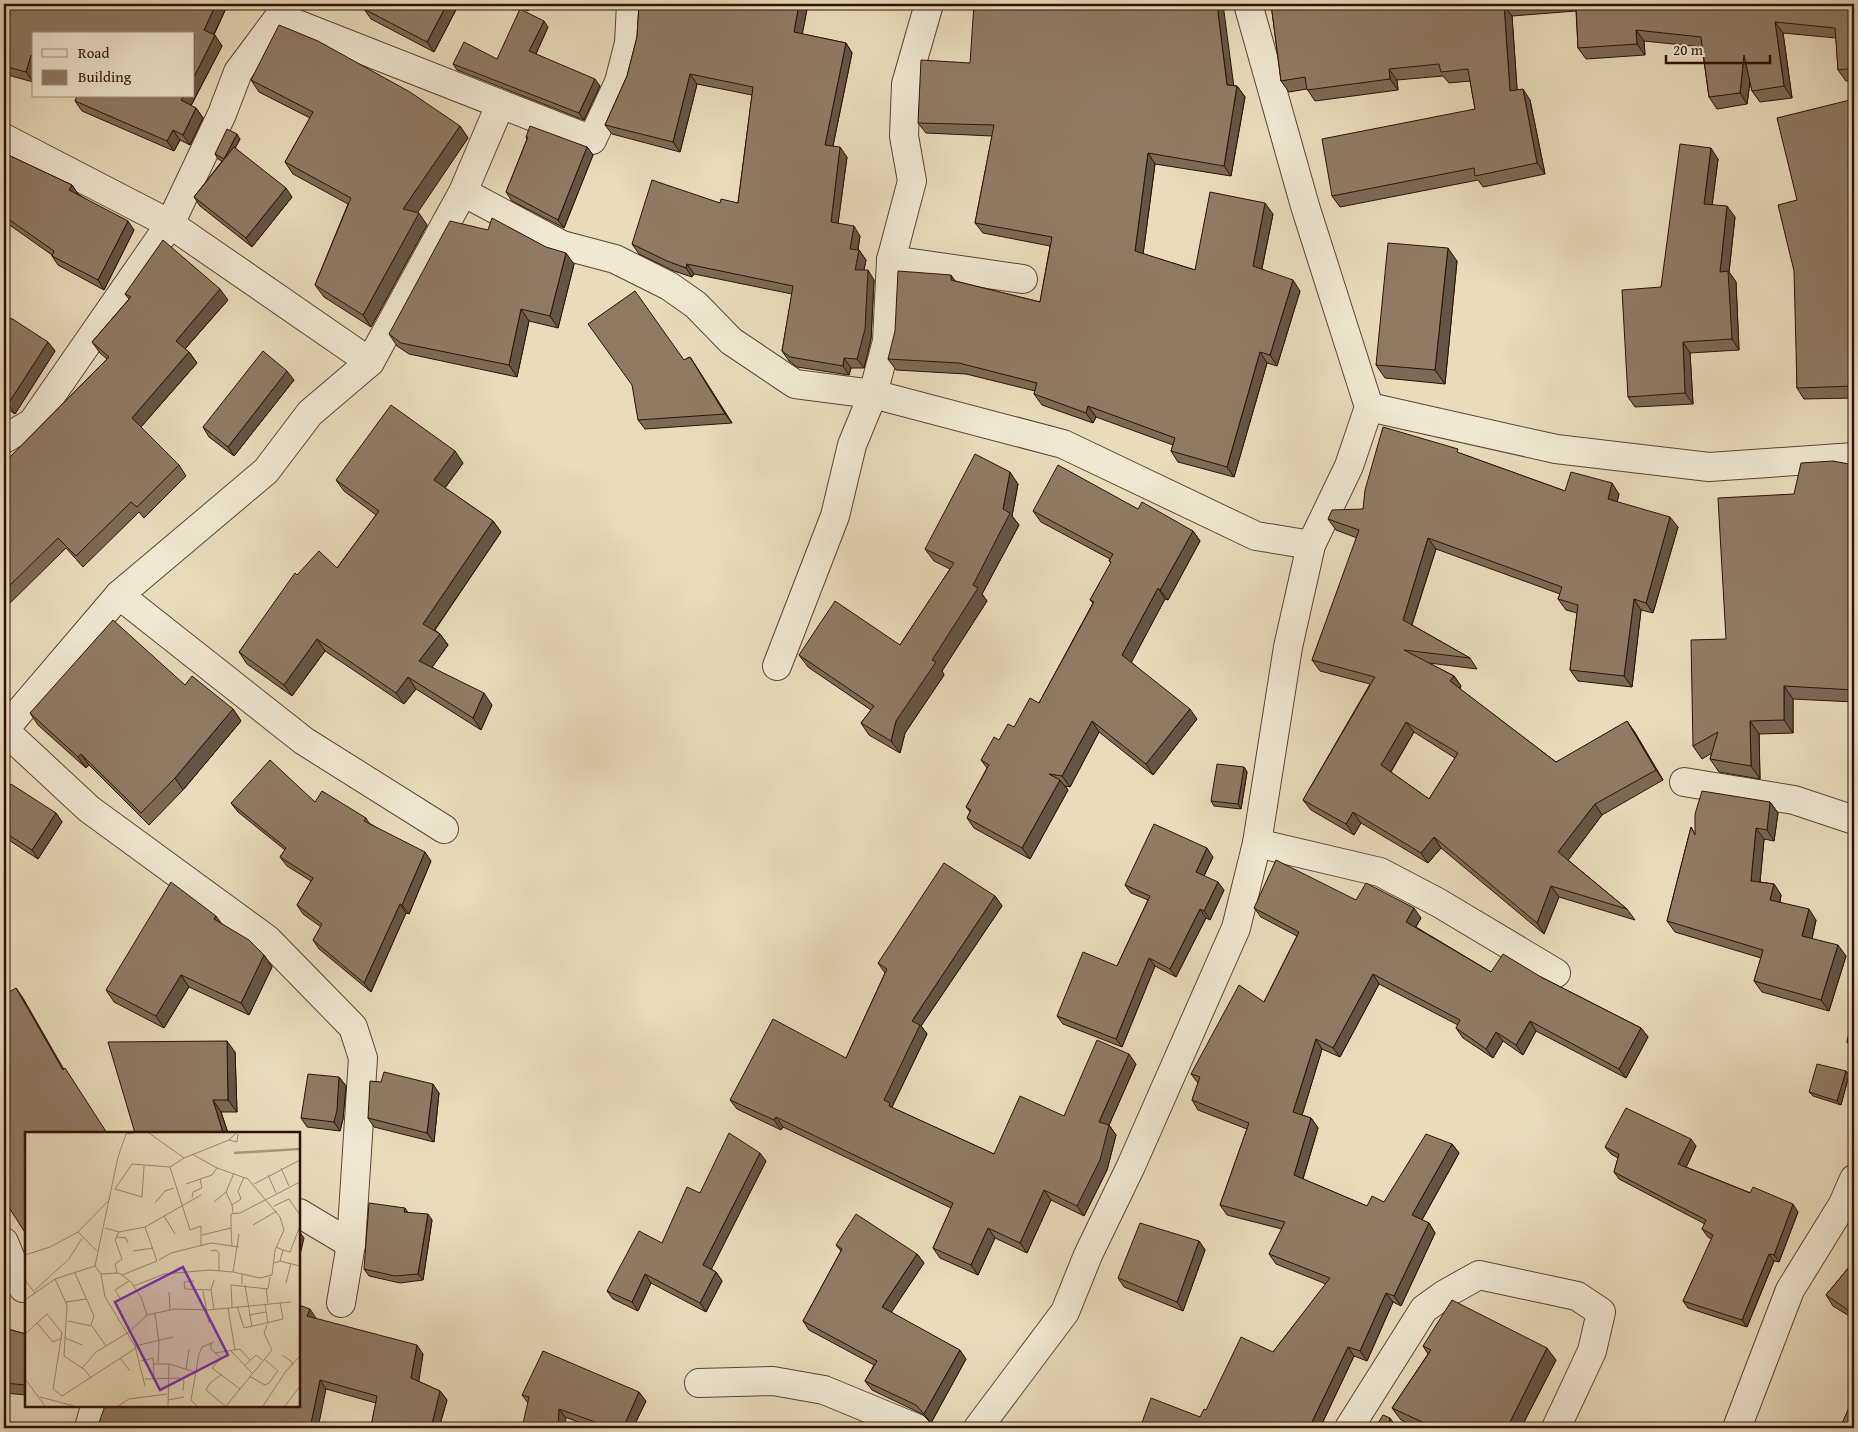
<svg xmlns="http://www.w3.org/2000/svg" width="1858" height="1432" viewBox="0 0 1858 1432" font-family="'Gentium Book Plus',serif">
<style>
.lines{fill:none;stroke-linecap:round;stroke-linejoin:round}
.street-casing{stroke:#5d4432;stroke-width:30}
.street{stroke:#f0e8d3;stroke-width:28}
.wall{fill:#7b6a56;stroke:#2f1105;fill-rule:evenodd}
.shaded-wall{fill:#645646;stroke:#2f1105}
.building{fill:#8f7b64;stroke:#2f1105;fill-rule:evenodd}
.inset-river{fill:none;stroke:#a9977d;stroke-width:2.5}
.inset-road{fill:none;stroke:#9e8b72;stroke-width:1}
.view{fill:#7b2cbf;fill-opacity:0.15;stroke:#7b2cbf;stroke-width:2.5}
.inset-edge{fill:none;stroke:#2f1105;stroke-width:2.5}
</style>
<rect width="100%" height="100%" fill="#e8dcbb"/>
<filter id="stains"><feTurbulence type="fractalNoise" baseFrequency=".004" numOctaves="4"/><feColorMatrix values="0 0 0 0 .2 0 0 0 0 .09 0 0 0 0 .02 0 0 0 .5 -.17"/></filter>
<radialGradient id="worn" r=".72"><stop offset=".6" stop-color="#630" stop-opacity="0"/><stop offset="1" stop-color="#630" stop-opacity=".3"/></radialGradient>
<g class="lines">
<!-- street casing -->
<g class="street-casing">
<g id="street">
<path d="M279,17l313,123 27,-58 10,-39 2,-39"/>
<path d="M4,138l166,86 200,138"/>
<path d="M463,192l99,53 53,14 54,27 27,19 35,36 64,43 78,10 190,50 193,92 55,9"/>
<path d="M891,260l132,19"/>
<path d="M1369,407l187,42 153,18 145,-10"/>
<path d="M4,439l28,-16 138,-199 52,-110 16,-42 41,-55 3,-13"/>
<path d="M119,595l185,146 140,88"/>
<path d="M777,666l58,-150 17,-71 21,-51 14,-53 4,-81 21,-79 -8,-45 2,-52 23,-80"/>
<path d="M4,730l115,-135 147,-124 44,-58 60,-51 93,-170 37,-87"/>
<path d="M4,730l85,79 178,130 86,88 10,31 -12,186 -10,59"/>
<path d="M1684,782l110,18 60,20"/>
<path d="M1257,843l123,29 59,31 117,70"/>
<path d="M299,1213l52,31"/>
<path d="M4,1242l19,46 3,-1"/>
<path d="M699,1383l74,-2 51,9 92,38"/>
<path d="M89,1428l6,-22"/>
<path d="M978,1428l87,-116 23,-57 43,-89 105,-238 21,-85 31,-196 23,-102 38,-79 20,-59 -64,-201 -57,-202"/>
<path d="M1349,1428l75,-119 21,-15 34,-19 98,21 24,16 -9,39 -36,77"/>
<path d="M1737,1428l53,-138 53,-86 11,-25"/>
</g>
</g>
<!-- street -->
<use href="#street" class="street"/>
</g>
<!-- wall -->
<g class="wall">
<path d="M4,4h224l-14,31 8,11 -31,60 5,2 7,10 -13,27 -10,-5 -6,11 -92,-40 -7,-10 119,-5 -160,-62v45l-1,3 -29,-8z"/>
<path d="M459,4l-25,48 -63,-33 -7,-10z"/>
<path d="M510,4h21l-3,7z"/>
<path d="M639,4h169l-6,30 44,9 6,10 -19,93 14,11 -9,66 22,13 -2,14h1l7,10 -2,10 10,10 -3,59 -7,29h-13l-2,7 -52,-8 -8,-6 -7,-10 10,-57 -98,-20 -2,3 -18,-6 -35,-17 -7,-10 88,-41h18l14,-108 -55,-11 -17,68 -68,-18 -7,-9 22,-49 10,-39z"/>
<path d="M1271,4h583v76l-8,1 -8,-11 -2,-32 -53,-5 9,65 -32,4 -8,-11 -2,-9 -3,22 -30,5 -8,-12 -7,-50 -58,-6 1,14 -59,4 -8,-11 -2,-37 -64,5 5,74 13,10 15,74 -62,13 -5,-7 -138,27 -8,-11 143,-87 -5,-28 -21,2 -6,-7 -46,4 1,10 -83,11 -8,-12 -18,3 -8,-11z"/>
<path d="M548,27l-12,27 64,32 -16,34 -127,-50 -4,-6 44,-5z"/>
<path d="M970,63l263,23h4l8,11 -14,79 -76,-12 -12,90 52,16 78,-56 -11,55 38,22 -23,75 -10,-3 -33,114 -56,-15 -7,-11 2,-6 -77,-28 -3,6 -51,-18 -8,-11 1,-3 -69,-17 -70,-4 -8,-11 67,-78 85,21 10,-56 -67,-13 -8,-10 17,-87 -66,-3 -8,-10z"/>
<path d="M251,80l209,46 8,12 -51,74 10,13 -56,102 -47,-30 -9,-12 33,-81 -55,-30 -8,-12 25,-44 -51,-26z"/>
<path d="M1854,99v299l-50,1 -7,-11v-188z"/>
<path d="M526,137l61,10 6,8 -29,73 -52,-27 -6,-9 21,-53z"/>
<path d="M240,139l-5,9 57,49 -40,50 -52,-41 -6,-9 28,-36 -4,-2 -3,-5z"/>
<path d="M4,153l68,32 6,9 56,36 -30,60 -46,-25 -6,-9v-1l-48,-34z"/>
<path d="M1718,159l-6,46 23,12 -6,55 7,10 3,68 -49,3 3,51 -58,3 -7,-10 33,-110z"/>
<path d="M1457,261l-12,123 -60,-6 -9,-13z"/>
<path d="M574,264l-16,64 -29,-7 -12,56 -108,-23 -12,-8 -8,-12z"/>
<path d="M125,294l103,6 -43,49 4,3 8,11 -56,64 38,38 7,11 -42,42 -5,-6 -56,55 -17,-19 -62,61v-146l103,-104 -7,-6 -8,-11 37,-43z"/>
<path d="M4,329l44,13 7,9 -40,63 -11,-7z"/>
<path d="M690,357l42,66 -87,6 -7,-9 46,-60z"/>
<path d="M294,380l-60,76 -25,-19 -6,-10z"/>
<path d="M1462,454l103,37 54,3 -2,8 61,25 -25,86 -12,-3 -9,77 -54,-6 -8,-11 7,-57 -11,-3 -8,-11 2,-5 -124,-45 -24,76 58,33 7,11 -48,-6 25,13 7,10 -1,3 96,73 78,-31 29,49 -61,35 -34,45 59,49 8,11 -76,-23 -15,37 -103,-86 -13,15 -67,-40 -7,12 -43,-25 -8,-10 67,-116 -50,-13 -8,-11 45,-122 -21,-8 -8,-11 35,-10zM1414,732l41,26 -26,41 -38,-27z"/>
<path d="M463,463l-18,25 48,33 8,11 -66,98 5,4 8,11 -16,22 60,38 -11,25 -65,-41 -12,15 -79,-53 -33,45 -45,-32 -8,-12 58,-77 40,-7 39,-53 -32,-24 -8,-11z"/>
<path d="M1854,465v237l-61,-3v34l-34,1 1,45 -41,-7 -9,-13 2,-6 -10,6 -9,-13 33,-107 68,-145z"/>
<path d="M1018,484l-6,32 7,9 -37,69 5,7 -45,70 2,4 -39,58 -5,20 -31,-18 -8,-12 10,-13 -63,-43 -9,-12 101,-10 50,-76 -16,-8 -9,-12z"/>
<path d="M1138,509l55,22 7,10 -32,59 -3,-1 -34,63 66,57 -44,56 -54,-43 -29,55 -5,-1 3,4 -38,69 -56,-31 -7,-10 3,-6 -4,-5 21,-39 -6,-8 18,-20 15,-13 25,-24 54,-100 -3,-3 21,-37 -2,-2 1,-2 -69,-37 -8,-11z"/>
<path d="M185,685l48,24 8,12 -58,69 -34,35 -60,-60 -3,3 -48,-43 -8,-12z"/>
<path d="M1244,767l3,5 -6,37 -27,-3 -3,-5z"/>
<path d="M4,795l52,18 6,9 -24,37 -34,-22z"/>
<path d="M315,802l51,16 3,5 62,38 -22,53 -3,-1 -35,79 -52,-43 -6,-9 8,-13 -18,-13 -6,-9 14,-24 -24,-15 -7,-9 5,-7 -47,-38 -7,-9z"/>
<path d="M1770,802l8,11 -4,28 -10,-2 -4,43 14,2 7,11 -1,7 36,18 -4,19 34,17 -17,55 -67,-19 -8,-11 7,-23 -86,-26 -8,-11 24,-94 4,7z"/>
<path d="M1213,857l-9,19 20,14 -14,30 -4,-2 -30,59 -21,-11 -33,81 -59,-23 -6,-8 60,-50 31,-66 -17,-7 -6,-8z"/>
<path d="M995,896l7,10 -81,120 6,8 -35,73 1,1 101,46 70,-38 72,-52 -27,61 7,10 -9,35 -23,46 -33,-16 -24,53 -32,-15 -17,37 -38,-17 -7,-10 18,-40 -168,-81 -2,3 -44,-21 -7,-9 116,-42 39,-85 -7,-10z"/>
<path d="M1356,900l65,18 -5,9 75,45 50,5 100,51 7,9 -22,41 -90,-47 -13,24 -20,-14 -10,17 -30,-20 -7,-10 2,-3 -79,-41 -39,73 -18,-8 -20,66 9,3 7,10 -15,51 64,27 17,-4 68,-58 7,9 -37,67 7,3 6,10 -34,73 -8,-4 -26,59 -13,-5 -34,72h-180l60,-11 6,-7 67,-58 53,-68 -50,-20 -7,-10 13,-25 -55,-14 -7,-10 27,-76 -49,-19 -6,-10 6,-17 -7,-9 73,-72 33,-66 -36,-19 -7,-9z"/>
<path d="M222,924l42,31 8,12 -23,48 -60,-28 -25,41 -50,-26 -8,-12z"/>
<path d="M1854,1011v40h-1l-6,-9z"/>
<path d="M235,1052l2,60h-16l7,21h-93z"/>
<path d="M1846,1071l3,4 -8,30 -28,-9 -4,-4z"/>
<path d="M339,1077l7,9 -3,33 -3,12 -33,-4 -6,-9z"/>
<path d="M381,1082l58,11 -5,49 -60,-15 -6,-9z"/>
<path d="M1696,1146l-10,21 112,45 -19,50 -5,-1 -27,66 -59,-19 -5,-7 29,-62 -4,-2 -6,-8 3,-5 -86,-45 -5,-7 4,-14 -7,-4 -6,-7z"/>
<path d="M766,1161l-55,108 5,3 6,9 -16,31 -55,-29 -13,28 -25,-12 -6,-8 55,-48 38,-50z"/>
<path d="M408,1213l24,7 -9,60 -23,3 -31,-7 -5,-7z"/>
<path d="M1199,1241l6,9 -22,61 -59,-24 -6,-9z"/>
<path d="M836,1245l81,9 7,9 -33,49 75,47 -35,64 -9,-9 -50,-24 -7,-9 9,-16 -65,-35 -6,-9 38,-70z"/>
<path d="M1854,1261v58l-21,-13 -7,-11z"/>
<path d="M299,1305l17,13v1l107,35 -5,27 22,10 7,9 -8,28h-67l-1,-2 5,-23 -50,-14 -27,17z"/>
<path d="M4,1328l22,6v61l-22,-2z"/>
<path d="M1423,1346l133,14 -35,68h-102l-18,-8 -9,-12 36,-54z"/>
<path d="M522,1395l124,6 -13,27h-39l-66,-25z"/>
</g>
<!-- shaded-wall -->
<g class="shaded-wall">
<path d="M216,4h12l-17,36 -7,-10z"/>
<path d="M447,4h12l-25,48 -7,-10z"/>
<path d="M523,4h8l-3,7z"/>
<path d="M799,4h9l-7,37 -7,-9z"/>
<path d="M1217,4h6l12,91 -8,-10z"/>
<path d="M1504,5l8,11 6,86 -8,-11z"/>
<path d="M544,21l4,6 -14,31 -5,-7z"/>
<path d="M1775,22l8,11 9,65 -8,-12z"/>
<path d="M1636,30l8,11 1,14 -8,-11z"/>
<path d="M215,35l7,11 -34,65 -7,-11 3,-4h10v-19z"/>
<path d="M846,43l6,10 -21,102 -6,-10z"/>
<path d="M31,55l3,3v21l-1,3 -7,-10z"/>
<path d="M1744,55l8,11 -5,38 -7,-11z"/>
<path d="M1389,69l8,11 1,10 -8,-11z"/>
<path d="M690,74l7,10 -17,68 -7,-10z"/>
<path d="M595,79l5,7 -16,34 -5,-7z"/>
<path d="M1237,86l8,11 -14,79 -7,-10z"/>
<path d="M1523,89l7,11 15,74 -8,-11z"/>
<path d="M196,108l7,10 -13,27 -7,-10z"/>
<path d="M460,126l8,12 -56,83 -9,-12z"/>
<path d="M173,130l7,10 -6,11 -7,-10z"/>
<path d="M237,134l3,5 -13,25 -3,-5z"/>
<path d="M587,147l6,8 -29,73 -6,-8z"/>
<path d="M840,147l7,10 -10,74 -6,-9z"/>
<path d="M1711,148l7,11 -7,55 -7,-10z"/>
<path d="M1148,153l7,11 -13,98 -7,-11z"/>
<path d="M72,185l6,9 -3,5 -6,-9z"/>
<path d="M286,188l6,9 -40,50 -6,-9z"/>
<path d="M1265,203l8,11 -13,63 -7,-11z"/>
<path d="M1727,206l8,11 -6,55 7,10 3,68 -7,-11 -12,-67z"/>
<path d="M419,213l8,12 -56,102 -8,-12z"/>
<path d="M128,221l6,9 -30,60 -6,-10z"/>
<path d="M854,226l6,10 -4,23 -6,-10z"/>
<path d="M1448,248l9,13 -12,123 -10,-14z"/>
<path d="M859,250l7,10 -4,19 -7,-9z"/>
<path d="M566,253l8,11 -16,64 -8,-12z"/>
<path d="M687,264l7,10 -2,3 -6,-9z"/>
<path d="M868,270l6,10 -3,59 -7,29 -7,-9z"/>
<path d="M951,275l7,10 -7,-5z"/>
<path d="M1293,280l7,11 -23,75 -7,-11z"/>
<path d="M220,289l8,11 -45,51 -7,-10z"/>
<path d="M521,309l8,12 -12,56 -8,-12z"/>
<path d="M48,342l7,9 -40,63 -7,-10z"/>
<path d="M1683,342l7,11 3,51 -8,-11z"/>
<path d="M189,352l8,11 -58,66 -7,-11z"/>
<path d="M1260,352l7,11 -33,114 -7,-10z"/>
<path d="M690,357l6,9 36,57 -7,-9z"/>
<path d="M844,358l7,10 -2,7 -6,-9z"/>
<path d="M287,371l7,9 -60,76 -6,-9z"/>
<path d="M1088,406l8,11 -3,6 -7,-10z"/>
<path d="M455,451l8,12 -21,29 -8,-12z"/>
<path d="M1010,472l8,12 -6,32 7,9 -37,69 5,7 -45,70 2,4 -39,58 -5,20 -9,-12 5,-20 36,-61 41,-75 30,-76z"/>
<path d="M1612,483l7,11 -4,16 -7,-11z"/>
<path d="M1670,517l8,10 -25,86 -7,-10z"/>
<path d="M493,521l8,11 -70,103 -8,-11z"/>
<path d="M1193,531l7,10 -32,59 -8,-10z"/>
<path d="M1428,538l8,11 -26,81 -7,-10z"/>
<path d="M1158,588l7,11 -35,66 -8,-10z"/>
<path d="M1634,599l7,11 -9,77 -8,-11z"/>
<path d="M440,634l8,11 -20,28 -9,-12z"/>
<path d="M317,639l8,12 -33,45 -8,-11z"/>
<path d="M4,640l4,5 -4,7z"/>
<path d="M1454,676l7,10 -4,6 -7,-11z"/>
<path d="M408,677l8,12 -12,15 -8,-11z"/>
<path d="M1784,686l9,13v34l-9,-13z"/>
<path d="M484,693l8,12 -11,25 -8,-12z"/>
<path d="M233,709l8,12 -58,69 -8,-12z"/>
<path d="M1190,709l7,10 -44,56 -7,-11z"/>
<path d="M1092,721l7,11 -29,55 -8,-11z"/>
<path d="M1627,721l7,10 29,49 -7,-10z"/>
<path d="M1750,721l9,13 1,45 -9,-13z"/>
<path d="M1406,722l8,10 -26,44 -7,-11z"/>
<path d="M81,754l8,11 -3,3 -8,-11z"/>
<path d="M1244,767l3,5 -6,37 -3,-5z"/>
<path d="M1060,780l8,10 -38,69 -8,-11z"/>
<path d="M1770,802l8,11 -4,28 -7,-11z"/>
<path d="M1595,804l7,11 -36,48 -8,-11z"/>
<path d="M1353,812l8,11 -7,12 -8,-11z"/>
<path d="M56,813l6,9 -24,37 -6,-9z"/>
<path d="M1756,828l8,11 -5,53 -8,-11z"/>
<path d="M1434,837l7,11 -13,15 -7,-10z"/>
<path d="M1207,848l6,9 -11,23 -6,-8z"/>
<path d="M425,852l6,9 -22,53 -7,-9z"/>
<path d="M1218,882l6,8 -14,30 -6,-9z"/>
<path d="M1774,884l7,11 -3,16 -8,-11z"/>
<path d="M1551,886l8,11 -15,37 -7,-11z"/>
<path d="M995,896l7,10 -81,120 6,8 -35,73 5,6 -6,-3 -7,-10 28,-79z"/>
<path d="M400,904l6,9 -35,79 -7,-9z"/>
<path d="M1414,908l7,10 -8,13 -7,-9z"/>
<path d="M1200,909l6,9 -30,59 -6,-8z"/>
<path d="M1809,909l7,11 -6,27 -8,-11z"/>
<path d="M216,916l9,12 -11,-9z"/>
<path d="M1838,945l8,11 -17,55 -8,-11z"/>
<path d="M264,955l8,12 -23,48 -8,-12z"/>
<path d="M1149,958l6,8 -33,81 -6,-8z"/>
<path d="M1373,974l6,10 -39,73 -7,-9z"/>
<path d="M181,975l8,12 -25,41 -8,-12z"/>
<path d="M16,988l7,10 47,82 -7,-10z"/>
<path d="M1530,1021l6,10 -13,24 -7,-10z"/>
<path d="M1641,1028l7,9 -22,41 -7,-9z"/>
<path d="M1496,1032l7,9 -10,17 -7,-9z"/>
<path d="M1316,1039l6,10 -22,73 -7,-10z"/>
<path d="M227,1041l8,11 2,60 -9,-12z"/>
<path d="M1129,1054l7,10 -30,68 -7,-10z"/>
<path d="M1846,1071l3,4 -8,30 -4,-4z"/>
<path d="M339,1077l7,9 -3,33 -3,12 -6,-9z"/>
<path d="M433,1084l6,9 -5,49 -7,-9z"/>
<path d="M213,1100l8,12 7,21h-5z"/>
<path d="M776,1117l7,10 -2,3 -7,-10z"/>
<path d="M1311,1118l7,10 -17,57 -7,-10z"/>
<path d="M1109,1125l7,10 -9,35 -23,46 -7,-10z"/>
<path d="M1691,1139l5,7 -12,26 -6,-8z"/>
<path d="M1452,1144l7,9 -40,72 -7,-10z"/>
<path d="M760,1153l6,8 -57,113 -6,-9z"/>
<path d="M1044,1190l7,10 -24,53 -7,-10z"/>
<path d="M1793,1204l5,8 -19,50 -5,-7z"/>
<path d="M405,1208l4,6 -5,-2z"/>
<path d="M428,1214l4,6 -9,60 -5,-6z"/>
<path d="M1429,1223l6,10 -34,73 -7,-10z"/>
<path d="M988,1228l7,10 -17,37 -7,-10z"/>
<path d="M299,1231l5,7 -5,21z"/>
<path d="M1199,1241l6,9 -22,61 -6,-9z"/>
<path d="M917,1254l7,9 -35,53 -7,-9z"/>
<path d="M1769,1254l5,7 -27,66 -5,-7z"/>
<path d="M716,1272l6,9 -16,31 -6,-9z"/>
<path d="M645,1274l6,9 -13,28 -6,-9z"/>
<path d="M1386,1293l7,9 -26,59 -7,-10z"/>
<path d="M310,1309l6,9 -3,7 -6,-9z"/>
<path d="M417,1345l6,9 -5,33 -7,-9z"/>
<path d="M1348,1347l6,9 -34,72h-11z"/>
<path d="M1547,1348l9,12 -35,68h-14z"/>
<path d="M960,1350l6,9 -35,64 -7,-9z"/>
<path d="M320,1380l6,9 -8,39h-8z"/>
<path d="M440,1391l7,9 -8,28h-8z"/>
<path d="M639,1392l7,9 -13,27h-10z"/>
<path d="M559,1409l7,9 -1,10h-7z"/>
<path d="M1390,1418l7,10h-9z"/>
</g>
<!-- building -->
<g class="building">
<path d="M4,4h212l-12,26 11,5 -21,42v-43h-160v22l-3,-1 -5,17 -22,-6z"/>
<path d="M367,4h80l-20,38 -63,-33z"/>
<path d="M639,4h160l-5,28 52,11 -21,102 15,2 -9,75 23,4 -4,23 9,1 -4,20h13l-3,59 -8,30 -13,-1 -1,8 -53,-9 -8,-6 11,-65 -106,-22 -1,4 -19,-7 -35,-17 20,-64 68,23 1,-4 17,4 15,-116 -63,-13 -17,68 -68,-17 22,-49 10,-39z"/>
<path d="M974,4h243l10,81 10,1 -13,80 -76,-13 -13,98 60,19 15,-78 55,11 -12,63 40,14 -23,75 -10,-3 -33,115 -56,-16 4,-13 -87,-32 -2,7 -52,-19 3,-11 -78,-20 -71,-4 7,-28 3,-60 53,4v5l89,22 12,-65 -77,-14 19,-98 -76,-2 3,-63 49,3z"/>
<path d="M1271,4h247l-14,1 6,86 13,-2 14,74 -62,13 -1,-8 -142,28 -10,-57 153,-30 -7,-40 -27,3 -2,-8 -50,5 1,10 -83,11 -2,-13 -24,4z"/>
<path d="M1576,4h278v64l-16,2 -3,-42 -60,-6 9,64 -32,5 -8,-36 -4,38 -31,4 -8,-60 -65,-7 1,14 -59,4z"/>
<path d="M520,9l24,12 -15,30 66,28 -16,34 -126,-49 11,-22 33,17z"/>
<path d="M279,25l39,16 92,51 50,34 -57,83 16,4 -56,102 -48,-30 36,-87 -66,-36 28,-50 -62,-32z"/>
<path d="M77,96h107l-3,4 15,8 -13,27 -10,-5 -6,11 -92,-40z"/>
<path d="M1854,99v287l-57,2 -3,-117 -16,-66 19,-5 -20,-82z"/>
<path d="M530,126l57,21 -29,73 -52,-28 22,-55h-2z"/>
<path d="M227,129l10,5 -13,25 -9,-5z"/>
<path d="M1680,144l31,4 -7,56 23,2 -7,66 8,-1 4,68 -49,3 2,51 -57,4 -6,-107 39,-3z"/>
<path d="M234,147l52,41 -40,50 -52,-41z"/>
<path d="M4,153l68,32 -3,5 59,31 -30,59 -46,-24 2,-5 -50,-35z"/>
<path d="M492,218l54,29 20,6 -16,63 -29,-7 -12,56 -108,-22 -12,-9 61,-113 38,9z"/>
<path d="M163,240l57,49 -44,52 13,11 -57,66 47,47 -42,42 -6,-5 -55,54 -18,-18 -54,53v-128l105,-106 -17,-15 39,-45 -6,-3z"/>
<path d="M1388,243l60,5 -13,122 -59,-5z"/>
<path d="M635,291l49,69 6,-3 35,57 -87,6 -6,-35 -44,-61z"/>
<path d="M11,318l37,24 -40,62 -4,-2v-73z"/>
<path d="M263,351l24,20 -59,76 -25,-20z"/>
<path d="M391,405l64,46 -21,29 59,41 -70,103 17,10 -21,27 65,32 -11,25 -65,-41 -12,16 -79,-54 -33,46 -45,-33 56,-79 2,2 22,-24 18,17 42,-57 -43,-31z"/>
<path d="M1383,427l75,22 -1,3 108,39 6,-19 41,11 -4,16 62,18 -24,86 -12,-4 -10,77 -54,-6 8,-65 -20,-6 4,-12 -134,-49 -25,82 67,38 -66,-8 50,26 -4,5 106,81 71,-41 29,49 -61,34 -37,48 69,57 -76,-23 -14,37 -103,-86 -13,16 -68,-41 -7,12 -43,-24 72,-123 -63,-17 47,-130 -31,-11 4,-9 31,-1 2,-19zM1406,722l52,31 -29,46 -48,-34z"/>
<path d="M975,454l35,18 -7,37 7,4 -37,72 5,3 -46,72 4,2 -40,59 -5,20 -30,-18 13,-17 -75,-51 36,-54 65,44 54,-82 -29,-14z"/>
<path d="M1833,461l21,4v225l-70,-4v34l-34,1 1,45 -41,-7 8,-27 -25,14 -2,-106 35,-1 -8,-141 76,-4 7,-31z"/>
<path d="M1058,465l80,44 4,-7 51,29 -33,59 -2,-2 -36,67 68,54 -44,55 -54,-43 -30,55 -13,-2 11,6 -38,68 -55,-30 4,-8 -5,-3 23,-42 -8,-5 13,-23 5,3 9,-16 6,3 16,-29 9,5 55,-101 -4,-2 21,-38 -2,-1 4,-7 -80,-43z"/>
<path d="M113,620l72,65 7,-9 41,33 -58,69 -34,35 -60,-59 -3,3 -48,-44z"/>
<path d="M270,760l45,42 7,-11 44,27 -2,3 61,31 -23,53 -2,-1 -36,79 -51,-43 9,-16 -25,-19 16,-27 -33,-21 6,-9 -55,-45z"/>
<path d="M1217,764l27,3 -6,37 -27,-3z"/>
<path d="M11,784l45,29 -24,37 -28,-18v-37z"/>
<path d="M1702,791l68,11 -3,28 -11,-2 -5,53 23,3 -4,16 39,9 -7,27 36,9 -17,55 -67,-19 9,-31 -96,-29 24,-94 4,8v-21z"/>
<path d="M1154,824l53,24 -11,24 22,10 -14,29 -4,-2 -30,60 -21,-11 -33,81 -59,-23 26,-64 34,14 33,-70 -25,-11z"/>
<path d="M1276,860l80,40 10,-17 48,25 -8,14 85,50 12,-18 38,23 100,51 -22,41 -89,-48 -14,24 -20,-13 -10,17 -30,-21 4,-8 -87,-46 -40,74 -17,-9 -23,73 18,6 -17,57 73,31 5,-10 12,6 42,-68 26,10 -40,71 17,8 -35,73 -8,-3 -26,58 -12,-4 -39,81h-169l11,-30 49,19 4,-8 2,1 35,-73 32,15 57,-74 -61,-24 16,-32 -65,-17 29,-82 -57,-23 8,-23 -9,-3 48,-89 25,17 35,-70 -45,-24z"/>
<path d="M944,863l51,33 -83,125 8,4 -36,75 6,3 -1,3 105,48 26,-58 44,20 33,-76 32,14 -30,68 10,3 -9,35 -23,46 -33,-16 -24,53 -32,-15 -17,37 -38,-17 20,-45 -177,-86 -2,3 -44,-20 43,-81 73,39 41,-89 -9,-6z"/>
<path d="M171,882l45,34 -2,3 35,21 15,15 -23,48 -60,-28 -25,41 -50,-26z"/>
<path d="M16,988l47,82 2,-2 42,65h-81v101l-22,-34 4,-3 -4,-6v-196z"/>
<path d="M1854,1011v33l-7,-2z"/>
<path d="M227,1041l1,59h-15l10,33h-88l-27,-91z"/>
<path d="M1817,1064l29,7 -9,30 -28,-9z"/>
<path d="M384,1072l49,12 -6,49 -59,-15 2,-37 11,1z"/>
<path d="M308,1074l31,3 -2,33 -3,12 -33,-4z"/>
<path d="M1626,1108l65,31 -13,25 72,29 3,-6 40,17 -19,51 -5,-1 -27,66 -59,-19 30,-66 -11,-6 4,-9 -92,-48 5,-18 -14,-7z"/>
<path d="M729,1133l31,20 -57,112 13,7 -16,31 -55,-29 -13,28 -25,-11 32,-60 23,12 25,-56 13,6z"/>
<path d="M369,1203l36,5 -1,4 24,2 -10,60 -23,2 -31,-7z"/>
<path d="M856,1214l61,40 -35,53 78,43 -36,64 -8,-9 -51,-24 12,-20 -74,-40 39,-72 -6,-4z"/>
<path d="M1140,1223l59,18 -22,61 -59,-24z"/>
<path d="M1854,1261v53l-28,-19z"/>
<path d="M1452,1300l95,48 -40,80h-72l-43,-20 39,-58 -8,-4z"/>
<path d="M299,1305l11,4 -3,7 110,29 -6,33 29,13 -9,37h-38l-22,-2 6,-30 -57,-16 -10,48h-213l8,-22h194z"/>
<path d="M4,1328l22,6v51l-22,-2z"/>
<path d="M543,1351l96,41 -16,36h-11l-53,-19 -1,19h-36l7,-31 -7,-2z"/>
<path d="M1854,1396v32h-14z"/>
<path d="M1383,1415l7,3 -2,10h-13z"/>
</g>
<!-- overview -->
<g transform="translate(25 1132)">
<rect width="275" height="275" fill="#e8dcbb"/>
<path class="inset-river" d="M209,21l66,-4"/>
<path class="inset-road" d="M124,1l35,25 45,-18 7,-7M204,8l8,2 1,-8M167,22l25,14 31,11 32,38 4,13 -9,20 -3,25 -12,3 -18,-4M145,35l20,63 11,-4v20M256,36l8,18M243,43l8,18M161,52l26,-9 5,-7M229,52l46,-24M90,57l17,-25 38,3 14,-9M90,57l27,8 2,-31M167,66l1,-6 9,-4 -2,-9M189,70l12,-10M130,71l10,-12 9,-3M207,73l-6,-13 8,-19M249,74l15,-7 11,16M208,81l-1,-8 9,-6 -3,-8 6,-14M139,84l11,18M228,93l24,-14M80,96l14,4 26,-5 56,-32M206,96v-14l9,-1 60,-31M53,100l19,19M177,103l29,-7 1,18M91,105l10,1 2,5M251,115l7,3 -3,11M258,118l7,2 10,-26M108,119l20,-3M186,119l5,-1 3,3v18M0,123l25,-8 28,-15 32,-33M134,128l12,-7 40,-10 28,4M249,131l6,-2 20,5M70,134l6,8 4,23 30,49 10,40M208,140l9,2v10M50,141l19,43 -3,9M92,141l-2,-9 7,-5 -7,-19 4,-8M76,142l18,-1 12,9 10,15 6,18M97,143l35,-14 -12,-34M30,147l12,26 -3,51 21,14 6,8M0,148l10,13M189,148l-3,10 3,19M169,149l-10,1 1,7 26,1M261,151l5,-20M220,153l7,42M109,154l30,-12 46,-4 23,2 6,-38M241,156l2,15M10,158l34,-31 13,-21M178,159l6,32M144,160l1,18M95,166l-5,-8 14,-9M0,168l30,-21 40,-13 23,-109 8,-23 8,-1M41,170l20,-3M240,172l3,20M212,174l7,22 39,-9 -3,-17M207,175l-1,-22 37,4 2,-12M203,176l7,42M130,182l4,29 -1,20M224,183l17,-3M43,189l24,5 14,20M12,191l16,19 9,-4M0,202l22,-20 15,19 -9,56 9,7 74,-48M40,206l17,7M186,211v6l10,9 -9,10 28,21M110,214l38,-9M206,219l21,22M190,221l25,-4 10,11M257,223l10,7v4M95,226l10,13M116,229l12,-3 1,18M128,232h16l26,8M219,234l12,-11 6,5M57,236l14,-16 33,-20 18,-17 28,-6 33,1 83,-8M161,238l3,-21M197,242l-12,9 -4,7 19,16M224,244l16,9 4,-2 9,-12 -14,-12M0,247l20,27M120,247l35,-1 4,3 -1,10M15,265l34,9M143,268l16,-3M93,274l11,-7 38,-5M143,274l1,-42M172,274l-6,-6 8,-46 3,-7 12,-5M201,274l46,-56 -8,-17 3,-8M238,274l23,-35 14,-15M260,274l15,-20"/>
<path class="view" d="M158,135l45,88 -68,35 -45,-88z"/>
<rect width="275" height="275" class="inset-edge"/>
</g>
<!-- margin -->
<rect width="1858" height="1432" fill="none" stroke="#e8dcbb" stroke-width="20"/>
<rect x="5" y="5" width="1848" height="1422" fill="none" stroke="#2f1105" stroke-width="2.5"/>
<rect x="10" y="10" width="1838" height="1412" fill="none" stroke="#2f1105"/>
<!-- legend -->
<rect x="32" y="32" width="162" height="65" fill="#f0e8d3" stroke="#a39281"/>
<rect x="42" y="49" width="25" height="8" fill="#f0e8d3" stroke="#a39281"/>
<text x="78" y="58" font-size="15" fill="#2f1105">Road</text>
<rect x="42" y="70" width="25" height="15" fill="#8f7b64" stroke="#a39281"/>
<text x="78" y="82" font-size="15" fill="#2f1105">Building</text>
<!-- scale -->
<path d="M1666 55v8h104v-8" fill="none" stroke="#2f1105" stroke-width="2.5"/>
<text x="1673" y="55" font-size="15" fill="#2f1105" stroke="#f0e8d3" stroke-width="4" paint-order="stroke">20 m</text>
<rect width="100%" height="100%" filter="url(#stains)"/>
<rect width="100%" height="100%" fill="url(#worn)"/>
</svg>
